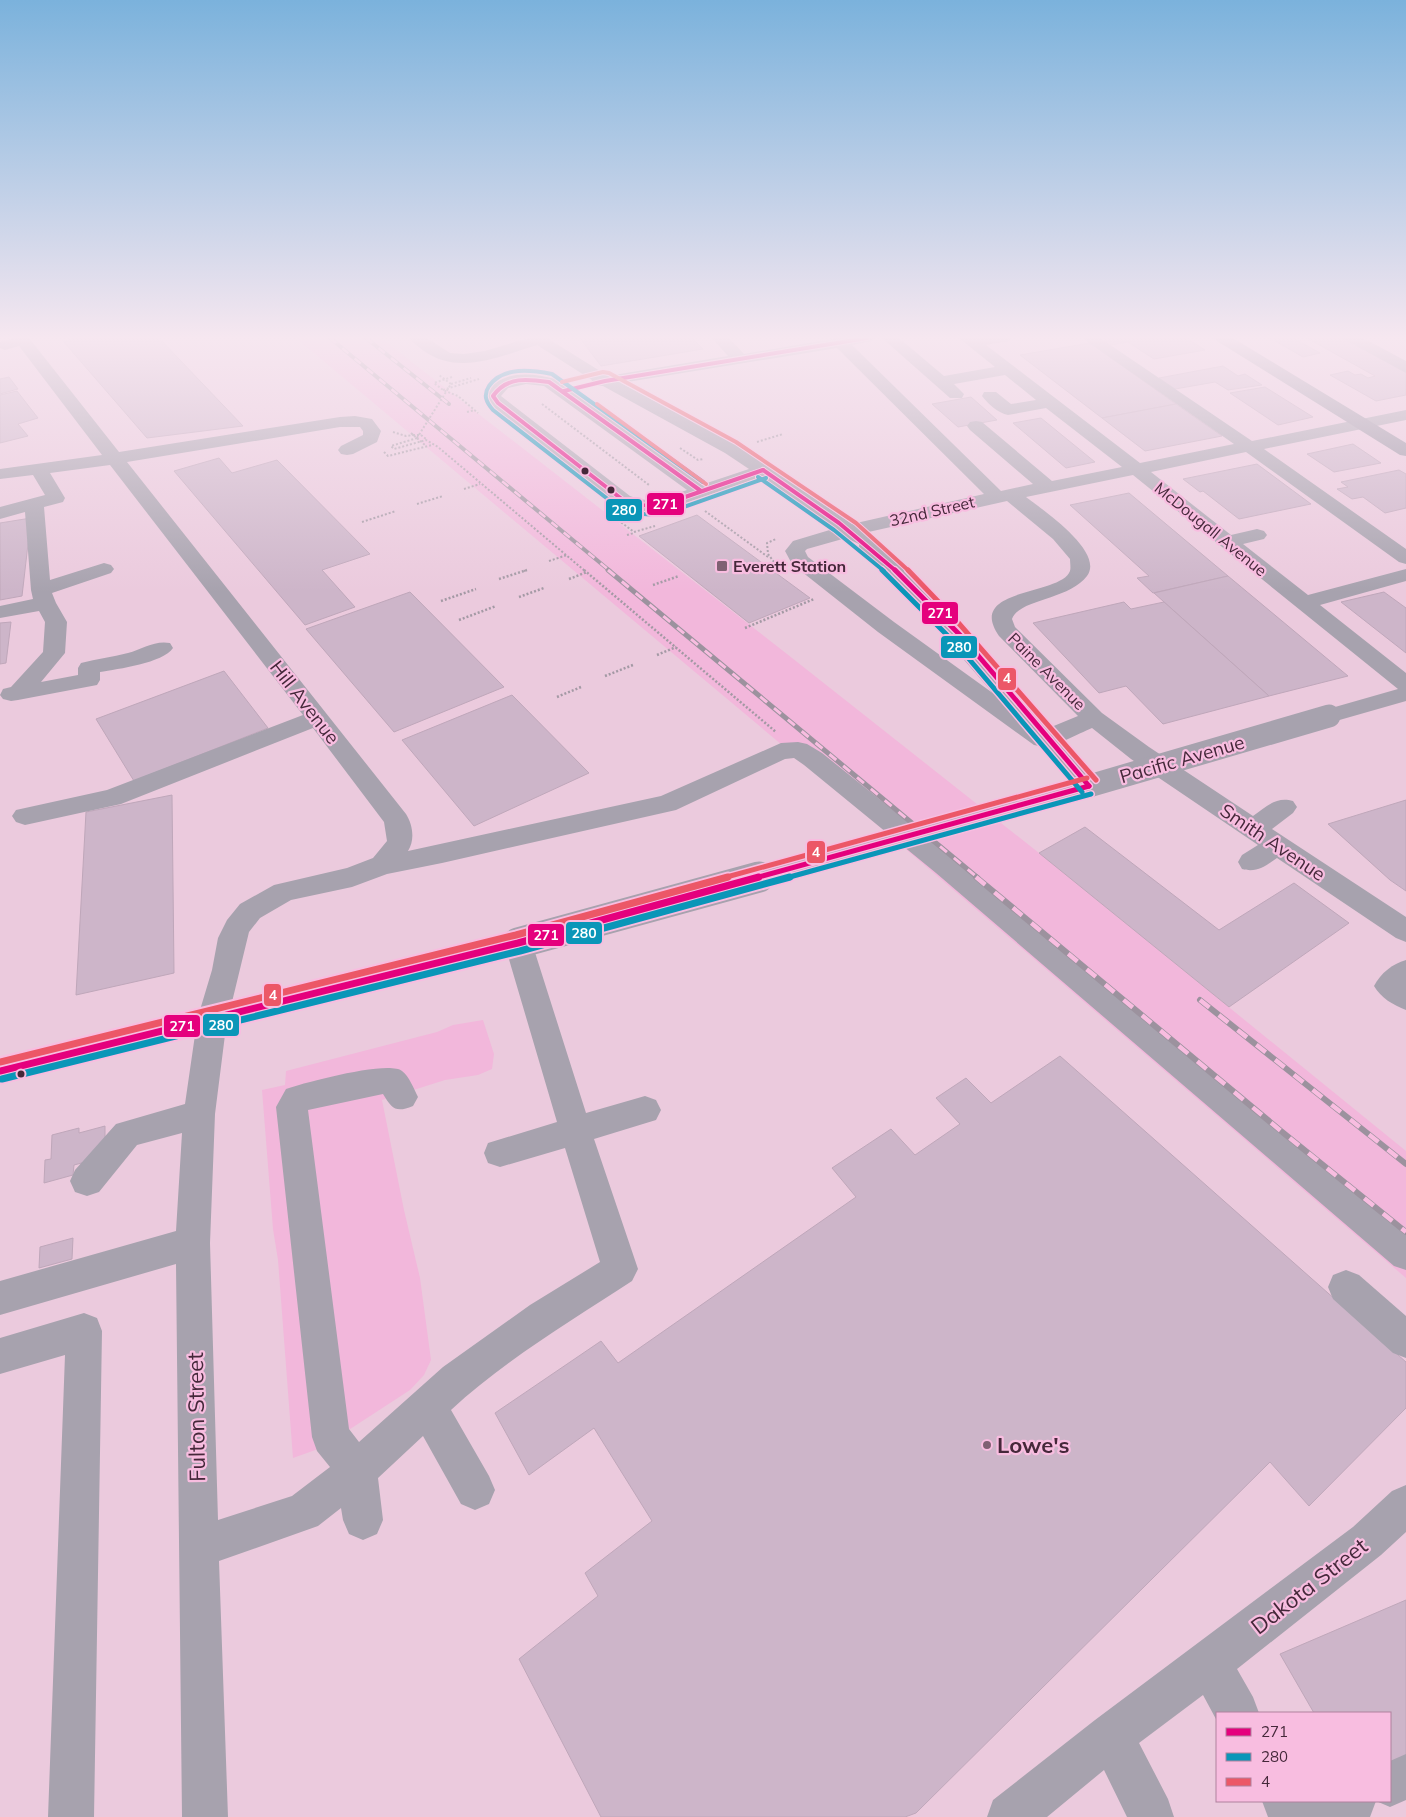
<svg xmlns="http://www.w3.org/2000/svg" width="1406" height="1817" viewBox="0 0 1406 1817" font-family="Mulish,sans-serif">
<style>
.built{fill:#f2b7db}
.building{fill:#cdb5c9;stroke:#bfa7ba}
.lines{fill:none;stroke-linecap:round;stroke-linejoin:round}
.path-far1{stroke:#a399a4;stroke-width:2;stroke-dasharray:2 2;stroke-linecap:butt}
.path{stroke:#a399a4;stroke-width:2.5;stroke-dasharray:2 2;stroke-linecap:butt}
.minor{fill:#a7a2ae;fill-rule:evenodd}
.major{fill:#9893a2;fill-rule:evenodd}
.rail-far2-casing{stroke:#9c929e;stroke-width:4}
.rail-far1-casing{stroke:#9c929e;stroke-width:5}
.rail-casing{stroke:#9c929e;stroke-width:6}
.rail-far2{stroke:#f8bde0;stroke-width:2.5;stroke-dasharray:8;stroke-linecap:butt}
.rail-far1{stroke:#f8bde0;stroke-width:3;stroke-dasharray:9;stroke-linecap:butt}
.rail{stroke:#f8bde0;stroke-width:4.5;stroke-dasharray:12;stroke-linecap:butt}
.path-bridge{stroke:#a399a4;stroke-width:2;stroke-dasharray:2 2;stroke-linecap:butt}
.minor-bridge-far2{stroke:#a7a2ae;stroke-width:18}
.minor-bridge-far1{stroke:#a7a2ae;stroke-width:23}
.minor-bridge{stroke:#a7a2ae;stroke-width:31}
.bus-1-far2-casing{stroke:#f8bde0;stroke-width:6}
.bus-1-far1-casing{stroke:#f8bde0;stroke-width:8}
.bus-1-casing{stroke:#f8bde0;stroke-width:11}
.bus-2-far2-casing{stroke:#f8bde0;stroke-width:6}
.bus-2-far1-casing{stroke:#f8bde0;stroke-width:8}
.bus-2-casing{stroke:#f8bde0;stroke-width:11}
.bus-3-far2-casing{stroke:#f8bde0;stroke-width:6}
.bus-3-far1-casing{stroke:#f8bde0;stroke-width:8}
.bus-3-casing{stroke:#f8bde0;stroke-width:11}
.bus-1-far2{stroke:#e5007d;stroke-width:4}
.bus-1-far1{stroke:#e5007d;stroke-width:5}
.bus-1{stroke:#e5007d;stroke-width:7}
.bus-2-far2{stroke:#0a96b8;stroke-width:4}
.bus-2-far1{stroke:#0a96b8;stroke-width:5}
.bus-2{stroke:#0a96b8;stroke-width:7}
.bus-3-far2{stroke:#ec5767;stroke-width:4}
.bus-3-far1{stroke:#ec5767;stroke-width:5}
.bus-3{stroke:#ec5767;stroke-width:7}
.bus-dot{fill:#45283a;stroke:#f8bde0;stroke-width:2}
.poi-dot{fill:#7f6173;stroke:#f8bde0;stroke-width:2}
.labels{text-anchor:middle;stroke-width:4.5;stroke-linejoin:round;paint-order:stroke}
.far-street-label{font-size:16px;fill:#45283a;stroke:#f8bde0}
.far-poi-label{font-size:16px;font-weight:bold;fill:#45283a;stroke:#f8bde0;text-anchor:start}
.street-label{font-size:19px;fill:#45283a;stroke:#f8bde0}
.near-street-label{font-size:22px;fill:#45283a;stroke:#f8bde0}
.near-poi-label{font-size:22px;font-weight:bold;fill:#45283a;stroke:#f8bde0;text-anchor:start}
.line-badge{stroke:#f8bde0;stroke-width:2}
.badge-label{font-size:14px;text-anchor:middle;font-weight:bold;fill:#fff}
</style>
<rect width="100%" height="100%" fill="#ebcadd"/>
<!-- built -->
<g class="built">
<path d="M296,338h85l406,316 252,199 367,298v127l-526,-451z"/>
<path d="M483,1020l11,34 -2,15 -14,6 -33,5 -63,20 22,110 16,68 11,82 -7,15 -14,15 -89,58 -28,10 -15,-198 -5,-31 -11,-139 23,-5 1,-14 151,-39 16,-7z"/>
</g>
<!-- building -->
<g class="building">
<path d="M75,338h84l84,88 -96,12 -84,-97z"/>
<path d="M580,338h112l11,11 -102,17z"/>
<path d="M1100,338h86l19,12 -51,9 -26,-17 -18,3z"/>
<path d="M1270,338h23l27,15 -17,4z"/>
<path d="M1307,338h40l59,32v25l-30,6 -46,-26 18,-4 7,4 6,-1 7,4 7,-2z"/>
<path d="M1090,343l86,61 -74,14 -82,-63z"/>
<path d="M1223,366l15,10 7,-2 17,11 -34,5 -13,-8 -40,7 -16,-11z"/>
<path d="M9,377l9,12 -18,5v-15z"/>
<path d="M1265,387l48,30 -35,8 -48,-32z"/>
<path d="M17,391l21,27 -20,6 10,12 -28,7v-48z"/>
<path d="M971,397l26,23 -39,7 -26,-23z"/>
<path d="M1176,404l46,32 -77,15 -43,-33z"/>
<path d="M1041,418l54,44 -29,6 -53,-45z"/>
<path d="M1353,444l28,19 -47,9 -27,-18z"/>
<path d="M219,458l13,15 45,-13 93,94 -48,16 33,37 -50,18 -131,-154z"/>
<path d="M1257,464l54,40 -72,15 -36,-28 -3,1 -17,-13z"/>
<path d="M1399,470l7,4v34l-21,5 -22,-16 -11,2 -15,-10 11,-2 -7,-5z"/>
<path d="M1129,493l99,83 -75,17 -16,-15 12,-2 -79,-71z"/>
<path d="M697,515l113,83 -61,25 -110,-87z"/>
<path d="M31,518l-9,78 -22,4v-77z"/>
<path d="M1228,576l120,100 -79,20 -115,-103z"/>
<path d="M410,592l94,95 -110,45 -88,-103z"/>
<path d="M1384,592l22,16v45l-65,-51z"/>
<path d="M1124,602l7,7 33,-7 105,94 -106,28 -37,-38 -27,7 -66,-70z"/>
<path d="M11,622l-5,41 -6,1v-41z"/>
<path d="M224,671l44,57 -134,53 -38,-62z"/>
<path d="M512,695l77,78 -115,53 -72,-86z"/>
<path d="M172,795l2,178 -98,22 10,-183z"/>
<path d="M1406,800v91l-16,-11 -62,-56z"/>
<path d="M1085,827l134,103 75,-47 55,40 -120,84 -190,-154z"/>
<path d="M1060,1056l346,306v46l-97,98 -39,-44 -354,351 -11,4h-304l-82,-158 79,-63 -13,-23 67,-52 -58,-93 -65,47 -34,-62 106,-72 17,22 238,-166 -24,-29 59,-39 24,26 45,-31 -24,-26 30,-20 25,25z"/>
<path d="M105,1126v31l-31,8 -1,10 -29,8 1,-23 6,-1 1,-24 27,-7v5z"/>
<path d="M73,1238l-1,21 -33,9 1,-21z"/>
<path d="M1406,1600v164l-16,7v-58h-76l-34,-59z"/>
</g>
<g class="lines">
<!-- path-far1 -->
<g class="path-far1">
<path d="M452,377l-18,6 9,7 15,6 20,17"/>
<path d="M451,384l20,-6"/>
<path d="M443,390l36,-11"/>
<path d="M542,404l107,81"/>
<path d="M467,412l8,-2"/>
<path d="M393,432l13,4 7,-1 -2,-2"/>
<path d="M413,435h8l5,4"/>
<path d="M417,438l-26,8 3,3 32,-9 12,7 147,124"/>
<path d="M757,442l26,-8"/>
<path d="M680,448l18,12 6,-1"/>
<path d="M384,452l4,4 44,-11"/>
<path d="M464,489l16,-5"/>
<path d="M417,504l26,-8"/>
<path d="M705,511l63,46"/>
<path d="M618,520l16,12 21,-6"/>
<path d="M362,522l34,-11"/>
<path d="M627,535l7,-2"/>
<path d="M549,561l18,-6"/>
<path d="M774,562l-6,-8 -1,-11 9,-4"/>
<path d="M524,571l3,-1"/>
</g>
<!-- path -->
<g class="path">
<path d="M584,570l192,162"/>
<path d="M499,579l28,-9"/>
<path d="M569,579l18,-7"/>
<path d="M653,585l26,-9"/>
<path d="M519,597l25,-9"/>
<path d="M441,601l35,-12"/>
<path d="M459,620l37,-14"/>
<path d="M745,628l69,-29"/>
<path d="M657,655l19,-8"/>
<path d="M605,676l28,-11"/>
<path d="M557,697l24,-10"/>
</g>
<!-- minor -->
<g class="minor">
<path d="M16,338h13l90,114 221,-35 15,-1 17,3 9,12 -4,11 -24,12 -6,1 -6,-1 -3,-4 3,-4 22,-11v-4l-3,-4h-20l-213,35 279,352c7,11 9,26 2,37l253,-55 120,-53 17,-1 9,2 15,9 132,106 452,373v38l-12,-4 -458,-393 -132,-108 -10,-7 -9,1 -109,51 -234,53 -55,11 -35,13 -61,13 -31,18 -11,14 -17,70 286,-70 10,3 4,8 54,170 59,-17 11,4 5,10 -5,10 -62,19 44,130 -6,12c-61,40 -127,79 -181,129l38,66 6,14 -6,14 -14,6 -14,-6 -38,-68 -45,42 5,42 -6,14 -14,6 -14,-6 -6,-14 -2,-12 -23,18 -99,35 9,256h-46l-6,-553 -176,51v-34l176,-50 6,-98 -45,12 -38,47 -12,4 -12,-4 -5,-11 5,-11 41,-46 69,-20 10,-69 -195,49v-26l200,-48 12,-40 6,-32 9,-18 13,-16 34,-19 73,-17 26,-10 14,-17 -3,-19 -71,-94 -192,76 -96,21 -9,-3 -4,-6 4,-6 91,-20 196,-75 -193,-250 -60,8 15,25 -2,4 -19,5 6,73 54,-17 7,2 3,4 -3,4 -59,20 4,10 11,19 -2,31 -24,29 37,-7v-7l3,-5c16,-4 31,-6 47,-10 14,-4 27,-13 42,-10l3,5c-10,15 -55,21 -73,24v8l-3,5 -79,15 -7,1 -8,-2 -3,-4 3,-6 8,-2 32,-35 2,-30 -6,-11 -39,7v-12l33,-7 -2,-9 -6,-78 -25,7v-12l45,-12 -12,-20 -33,4v-10l102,-14 -83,-109 -14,4 -5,-2v-6zM508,956l49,166 -69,21 -4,10 4,10 12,4 65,-19 35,114 -70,43 -87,62 -84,75 -10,-13 -41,-319 75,-16c9,15 13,19 30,12l5,-9c-4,-8 -9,-21 -16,-26 -14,-11 -98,12 -116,18l-10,18 36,330 5,14 13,16 -38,29 -74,24 -8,-277 5,-129 11,-87z"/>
<path d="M409,338h18l23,15 14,1 21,-3 43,-13h19l61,38 120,-20 -16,-18h17l15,16 94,-16h37l-3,3 -20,4 149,146 32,-7 -63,-54 -3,-4 3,-4 6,-1 6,1 70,59 70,-14 -76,-59 -38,7c-10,-2 -20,-11 -26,-19l2,-4h12l15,12 25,-4 -31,-25 -51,9 10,10 -2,4h-12l-68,-60h17l45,38 51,-9 -36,-29h53l-3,3 -23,4 154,118 94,-19 -152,-106h18l152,103 154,-31v10l-142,29 142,100v15l-7,-2 -153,-110 -95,20 80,63 26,-6 7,2 3,4 -3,4 -21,5 65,51 98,-26v12l-86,24 86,68v28l-77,22 -8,-2 -4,-5 4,-5 77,-22 -265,-214 -107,22c17,13 79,55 61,79 -18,24 -68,23 -75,43l3,8 87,86 47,34 104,69c13,-9 23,-20 40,-15l4,6 -4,6 -21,16 134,88v25l-10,-4 -119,-80c-12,8 -20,15 -35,11l-4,-7 4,-7 16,-10 -127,-86 -39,-31c-17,7 -40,22 -58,17l-156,-113 -86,-68 -7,-13 8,-10 40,-12 -72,-52 -99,34c-17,2 -30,0 -46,-7l-124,-97 -7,-11c13,-26 45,-24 70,-17l149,105 45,-15 -24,-16 -122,-67 -10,-1 -2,-3 1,-2 -55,-35c-36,11 -78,31 -113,6 -5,-4 -11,-8 -15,-13zM837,348l147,146 -132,30 -115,-79 -116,-62zM526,384l18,2 143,104c-20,7 -36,15 -57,6l-129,-100 7,-8zM1007,501l46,38 17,20c0,3 1,9 0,12 -9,25 -105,16 -71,65l79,80 -34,14 -150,-108 -86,-65 -3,-6 2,-2 39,-11 13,6 7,-2 3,-4 -5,-5z"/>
<path d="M1344,338h19l43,23v12l-59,-32z"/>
<path d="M1406,960v50c-13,-5 -25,-12 -32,-24 7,-13 18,-22 32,-26z"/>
<path d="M1346,1270l13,5 47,41v42l-13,-5 -60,-54 -5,-12 5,-12z"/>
<path d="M84,1313l13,5 5,13 -8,486h-46l17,-462 -65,19v-36z"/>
<path d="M1406,1485v47l-25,23 -144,114 16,28 6,16h-42v8l-14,-26 -64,48 29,56 6,18h-47l-23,-47 -57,47h-60l6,-17 102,-80 258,-193 39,-36z"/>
<path d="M1406,1754v46l-16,7 -14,-6 -6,16h-102l-6,-16h128v-40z"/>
</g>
<!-- major -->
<path class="major" d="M1214,338h19l173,105v13l-6,-1 -183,-114z"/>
<!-- rail-far2 casing -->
<g class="rail-far2-casing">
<g id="rail-far2">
<path d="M330,338l280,233"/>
<path d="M366,338l83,66"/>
</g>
</g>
<!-- rail-far1 casing -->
<g class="rail-far1-casing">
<path id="rail-far1" d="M608,570l370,308"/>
</g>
<!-- rail casing -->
<g class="rail-casing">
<g id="rail">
<path d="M976,877l305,254 125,101"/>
<path d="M1200,1000l206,164"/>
</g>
</g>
<!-- rail-far2 -->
<use href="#rail-far2" class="rail-far2"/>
<!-- rail-far1 -->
<use href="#rail-far1" class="rail-far1"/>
<!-- rail -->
<use href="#rail" class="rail"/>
<!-- path-bridge -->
<g class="path-bridge">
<path d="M411,433l14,12"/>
<path d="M417,438l34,-54 -12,-9"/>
</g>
<!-- minor-bridge-far2 -->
<path class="minor-bridge-far2" d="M868,546l28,25"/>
<!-- minor-bridge-far1 -->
<g class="minor-bridge-far1">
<path d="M894,570l55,55 140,161"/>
<path d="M755,878l334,-92 240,-70"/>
</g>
<!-- minor-bridge -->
<path class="minor-bridge" d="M518,943l241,-66"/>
<!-- bus-1-far2 casing -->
<g class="bus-1-far2-casing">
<g id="bus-1-far2">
<path d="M564,391l41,-10 262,-43"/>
<path d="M763,470l76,53 57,48"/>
<path d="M701,491l-152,-109c-21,-3 -42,-6 -56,14l5,7 125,97c13,5 25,7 39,5l101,-35"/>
</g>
</g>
<!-- bus-1-far1 casing -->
<g class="bus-1-far1-casing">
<g id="bus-1-far1">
<path d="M895,570l69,69 125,147"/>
<path d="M755,878l334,-92"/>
</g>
</g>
<!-- bus-1 casing -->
<g class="bus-1-casing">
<path id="bus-1" d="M0,1071l518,-128 241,-66"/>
</g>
<!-- bus-2-far2 casing -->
<g class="bus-2-far2-casing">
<g id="bus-2-far2">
<path d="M758,477l76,53 50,41"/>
<path d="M703,482l-151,-108c-20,-4 -49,-8 -63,12 -6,9 -3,16 4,24l125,97c15,7 29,9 46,7l102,-36"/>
</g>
</g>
<!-- bus-2-far1 casing -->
<g class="bus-2-far1-casing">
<g id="bus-2-far1">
<path d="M882,570l76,76 124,146"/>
<path d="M786,878l305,-84"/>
</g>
</g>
<!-- bus-2 casing -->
<g class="bus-2-casing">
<path id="bus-2" d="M2,1079l518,-128 270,-74"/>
</g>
<!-- bus-3-far2 casing -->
<g class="bus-3-far2-casing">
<g id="bus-3-far2">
<path d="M562,382l41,-10 6,1 127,69 120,81 53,48"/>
<path d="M597,404l109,80"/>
</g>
</g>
<!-- bus-3-far1 casing -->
<g class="bus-3-far1-casing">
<g id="bus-3-far1">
<path d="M908,570l47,49 141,161"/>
<path d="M723,878l364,-100"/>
</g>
</g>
<!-- bus-3 casing -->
<g class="bus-3-casing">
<path id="bus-3" d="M0,1062l516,-127 212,-58"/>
</g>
<!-- bus-1-far2 -->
<use href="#bus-1-far2" class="bus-1-far2"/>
<!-- bus-1-far1 -->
<use href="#bus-1-far1" class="bus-1-far1"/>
<!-- bus-1 -->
<use href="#bus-1" class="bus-1"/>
<!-- bus-2-far2 -->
<use href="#bus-2-far2" class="bus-2-far2"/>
<!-- bus-2-far1 -->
<use href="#bus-2-far1" class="bus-2-far1"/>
<!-- bus-2 -->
<use href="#bus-2" class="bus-2"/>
<!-- bus-3-far2 -->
<use href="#bus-3-far2" class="bus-3-far2"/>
<!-- bus-3-far1 -->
<use href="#bus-3-far1" class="bus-3-far1"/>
<!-- bus-3 -->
<use href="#bus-3" class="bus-3"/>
</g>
<!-- sky -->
<linearGradient id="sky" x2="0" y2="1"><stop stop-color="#7bb2dc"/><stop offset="0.57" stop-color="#f6e7f0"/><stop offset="1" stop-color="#f6e7f0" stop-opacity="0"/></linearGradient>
<rect width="1406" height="592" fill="url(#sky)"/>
<!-- markers -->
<g class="bus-dot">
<circle cx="585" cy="471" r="4.5"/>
<circle cx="611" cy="490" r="4.5"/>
<circle cx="21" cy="1074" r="4.5"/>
</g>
<g class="poi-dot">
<rect x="716" y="560" width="12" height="12" rx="2.5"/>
<circle cx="987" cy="1445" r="5"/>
</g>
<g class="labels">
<!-- far-street labels -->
<g class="far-street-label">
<text transform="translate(932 511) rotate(-13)" y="6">32nd Street</text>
<text transform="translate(1211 529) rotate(39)" y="6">McDougall Avenue</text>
<text transform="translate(1047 671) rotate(45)" y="6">Paine Avenue</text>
</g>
<!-- far-poi labels -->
<g class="far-poi-label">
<text x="733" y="572">Everett Station</text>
</g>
<!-- street labels -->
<g class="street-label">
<text transform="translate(305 702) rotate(52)" y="7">Hill Avenue</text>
<text transform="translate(1182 759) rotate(-16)" y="7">Pacific Avenue</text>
<text transform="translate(1273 842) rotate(34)" y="7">Smith Avenue</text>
</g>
<!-- near-street labels -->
<g class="near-street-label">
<text transform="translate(196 1417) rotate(-91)" y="8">Fulton Street</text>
<text transform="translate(1309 1586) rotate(-38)" y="8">Dakota Street</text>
</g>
<!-- near-poi labels -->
<g class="near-poi-label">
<text x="997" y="1453">Lowe's</text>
</g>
</g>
<g class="line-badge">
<rect x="646" y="492" width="39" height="24" rx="5" fill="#e5007d"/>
<rect x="605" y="498" width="38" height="24" rx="5" fill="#0a96b8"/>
<rect x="921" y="601" width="38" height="24" rx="5" fill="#e5007d"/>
<rect x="940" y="635" width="38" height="24" rx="5" fill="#0a96b8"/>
<rect x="997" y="667" width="20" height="24" rx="5" fill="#ec5767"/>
<rect x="806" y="840" width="20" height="24" rx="5" fill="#ec5767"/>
<rect x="565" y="921" width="38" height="24" rx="5" fill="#0a96b8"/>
<rect x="527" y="923" width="38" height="24" rx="5" fill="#e5007d"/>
<rect x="263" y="983" width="19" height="24" rx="5" fill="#ec5767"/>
<rect x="202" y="1013" width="38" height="24" rx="5" fill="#0a96b8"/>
<rect x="163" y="1014" width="38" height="24" rx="5" fill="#e5007d"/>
</g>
<g class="badge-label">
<text x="665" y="509">271</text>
<text x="624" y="515">280</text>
<text x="940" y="618">271</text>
<text x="959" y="652">280</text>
<text x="1007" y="683">4</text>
<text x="816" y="857">4</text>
<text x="584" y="938">280</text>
<text x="546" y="940">271</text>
<text x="273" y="1000">4</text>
<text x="221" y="1030">280</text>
<text x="182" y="1031">271</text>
</g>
<!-- legend -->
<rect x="1216" y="1712" width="175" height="90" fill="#f8bde0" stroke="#b0819e"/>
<rect x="1226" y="1728" width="25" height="8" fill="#e5007d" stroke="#b0819e"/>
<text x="1261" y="1737" font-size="15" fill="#45283a">271</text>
<rect x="1226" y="1753" width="25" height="8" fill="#0a96b8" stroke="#b0819e"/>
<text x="1261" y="1762" font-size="15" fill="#45283a">280</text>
<rect x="1226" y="1778" width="25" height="8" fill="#ec5767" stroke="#b0819e"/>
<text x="1261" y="1787" font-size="15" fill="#45283a">4</text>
</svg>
